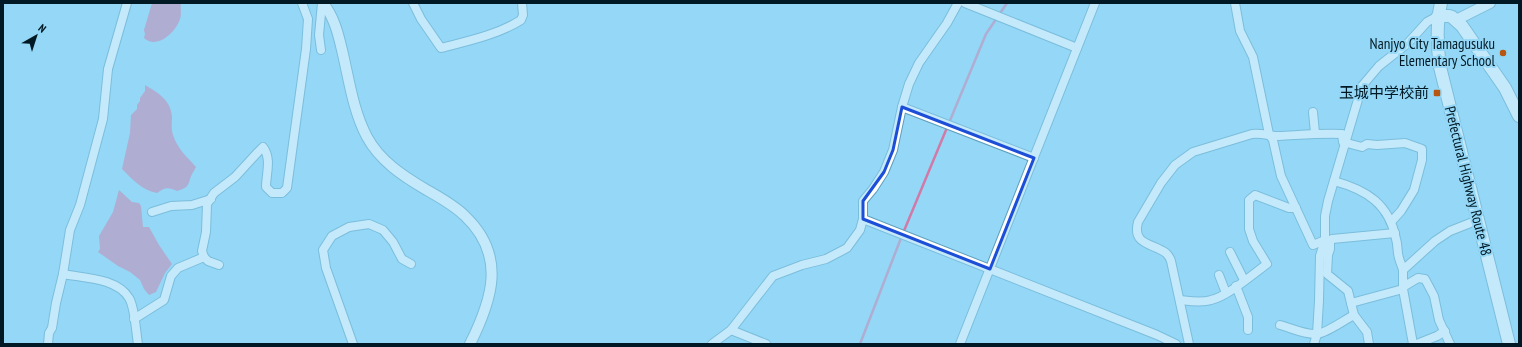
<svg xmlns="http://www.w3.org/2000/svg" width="1522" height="347" viewBox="0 0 1522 347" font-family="'PT Sans Narrow','Noto Sans JP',sans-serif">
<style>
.water{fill:#d27aa7}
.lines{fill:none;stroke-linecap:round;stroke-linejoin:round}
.stream{stroke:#d27aa7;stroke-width:2.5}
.minor-casing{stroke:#5e9fbd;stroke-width:10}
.tertiary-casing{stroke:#5e9fbd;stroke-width:12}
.secondary-casing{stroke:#5e9fbd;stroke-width:14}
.minor{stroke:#fff;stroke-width:8}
.tertiary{stroke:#fff;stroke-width:10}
.secondary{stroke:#fff;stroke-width:12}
.marked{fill:none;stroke:#1d4ed8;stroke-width:3;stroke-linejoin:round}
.poi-dot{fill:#b65611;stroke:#94d7f6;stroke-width:1.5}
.labels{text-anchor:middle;stroke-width:4;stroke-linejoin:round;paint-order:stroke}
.poi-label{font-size:15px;fill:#001924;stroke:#94d7f6;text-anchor:end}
.street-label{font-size:15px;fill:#001924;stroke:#94d7f6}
</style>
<rect width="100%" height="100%" fill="#94d7f6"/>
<!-- water -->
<g class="water">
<path d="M152,3h29c-1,5 1,11 -1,16 -4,13 -23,31 -36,19l1,-4 -1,-4z"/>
<path d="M145,85c13,8 25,14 27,31 0,6 -1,13 1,19 4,13 14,22 23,32 -2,4 -5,8 -6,12 -2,9 -5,9 -13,12 -9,-4 -12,-4 -20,2 -14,-2 -25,-14 -35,-24l8,-36 1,-18 6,-6v-4l3,-4v-3l5,-7z"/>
<path d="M119,190l13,12 7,1 2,3 2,21h6l10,18 13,19 -7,9 -9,19 -7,3 -5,-6 -4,-9 -10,-8 -12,-6 -20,-14 2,-3 -1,-13 14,-24z"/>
</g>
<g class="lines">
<!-- stream -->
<path class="stream" d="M860,344l41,-106 85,-204 21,-31"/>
<!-- minor casing -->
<g class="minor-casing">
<g id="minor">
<path d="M413,3l8,16 20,29c27,-7 56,-13 80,-28l2,-5 -1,-12"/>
<path d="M965,3l112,45"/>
<path d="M1235,3l5,28 13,26 16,77 4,6 8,36 32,69 12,-5 5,1v8l-2,6 -1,19 21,17 6,24 13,17 2,12"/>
<path d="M321,50l-2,-15 3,-32"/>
<path d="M902,107l132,51"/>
<path d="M1313,112l2,21"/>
<path d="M1334,181c33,9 55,23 62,58 2,6 1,13 3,19 1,4 3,8 4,12"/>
<path d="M152,212l19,-6 21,-1 19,-6"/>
<path d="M863,219l294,116 19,9"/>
<path d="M1330,241l2,-2 63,-6"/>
<path d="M1230,252l14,28"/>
<path d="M204,257l-2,-6 4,-19 1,-28 7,-11 21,-16 23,-25 5,-5c9,12 3,27 3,40l6,6h10l5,-5 19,-139 2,-30 -6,-16"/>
<path d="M63,274c21,4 54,4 66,24 6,9 7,35 9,46"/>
<path d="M1219,275l7,18"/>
<path d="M1236,286l12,31v13"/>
<path d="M1403,287l15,-9 7,1 9,17 5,24 11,24"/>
<path d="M1180,300c10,1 21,3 31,0 17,-4 42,-26 56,-36l-14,-23 -4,-12v-29l6,-5 34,13h7"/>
<path d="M1351,303l52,-14"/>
<path d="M134,319l30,-19 7,-24 7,-8 26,-11 4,4 11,4"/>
<path d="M1280,325c11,3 25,10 37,9 10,-1 27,-14 37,-19"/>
<path d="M731,330l35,14"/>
<path d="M48,344l1,-11 3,-5 4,-25 7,-29 7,-44 10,-25 23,-86 5,-50 19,-66"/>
<path d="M353,344l-27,-76 -3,-18 9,-14 17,-9 20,-3 14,6 10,12 9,17 9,5"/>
<path d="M712,344l19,-14 42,-54 29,-11 24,-6 21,-11 13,-18 3,-11v-18l10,-12 11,-17 9,-22 9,-43 7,-23 10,-21 28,-40 11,-20"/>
<path d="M960,344l135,-341"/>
<path d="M1189,344l-18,-83c-1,-3 -3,-6 -5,-8 -14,-10 -34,-8 -28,-31l23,-39 14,-18 18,-13 59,-18c11,-1 18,2 27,2 21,-1 42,-3 63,-2l1,8 19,5 5,-3 10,1 28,-2 17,6v11l-8,30 -13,21 -10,11"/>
<path d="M1314,344l3,-10 2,-33 1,-45 5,-16v-24l3,-15 34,-115 17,-20 29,-23 19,-21 11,-6"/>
<path d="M1413,344l-10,-55v-19l32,-29 15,-10 28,-11"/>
<path d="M1417,344l20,-8 8,-5"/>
</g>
</g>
<!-- tertiary casing -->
<g class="tertiary-casing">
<g id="tertiary">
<path d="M323,3c11,14 15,30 19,47 7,29 11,61 25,87 13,24 36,39 58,52 14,8 29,16 40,27 42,40 27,84 5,128"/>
<path d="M1456,20l34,-17"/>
</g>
</g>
<!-- secondary casing -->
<g class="secondary-casing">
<g id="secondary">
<path d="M1441,3c-5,22 -4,42 -1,64l69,277"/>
<path d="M1438,16h11l3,1 10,9 43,62 14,28"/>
</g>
</g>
<!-- minor -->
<use href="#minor" class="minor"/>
<!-- tertiary -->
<use href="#tertiary" class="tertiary"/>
<!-- secondary -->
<use href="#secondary" class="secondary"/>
</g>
<!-- marked area -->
<path d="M0 0H1522V347H0ZM902,107l132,51 -44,111 -127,-50v-18l21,-29 9,-22z" fill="#94d7f6" fill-opacity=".55" fill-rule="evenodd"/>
<path class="marked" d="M902,107l132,51 -44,111 -127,-50v-18l21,-29 9,-22z"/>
<!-- markers -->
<g class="poi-dot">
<circle cx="1503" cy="53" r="4"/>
<rect x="1433" y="89" width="8" height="8" rx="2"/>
</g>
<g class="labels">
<!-- poi labels -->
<g class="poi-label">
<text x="1495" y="49">Nanjyo City Tamagusuku<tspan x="1495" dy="17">Elementary School</tspan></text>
<text x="1429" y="98">玉城中学校前</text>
</g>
<!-- street labels -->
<g class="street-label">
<text transform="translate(1468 181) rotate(76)" y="5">Prefectural Highway Route 48</text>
</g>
</g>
<!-- border -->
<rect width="1522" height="347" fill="none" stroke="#001924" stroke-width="8"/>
<!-- north arrow -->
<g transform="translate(36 36) rotate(39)" stroke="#94d7f6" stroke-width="3" paint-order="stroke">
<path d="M0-3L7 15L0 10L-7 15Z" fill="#001924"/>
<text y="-6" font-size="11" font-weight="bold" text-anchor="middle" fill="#001924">N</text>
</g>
</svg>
